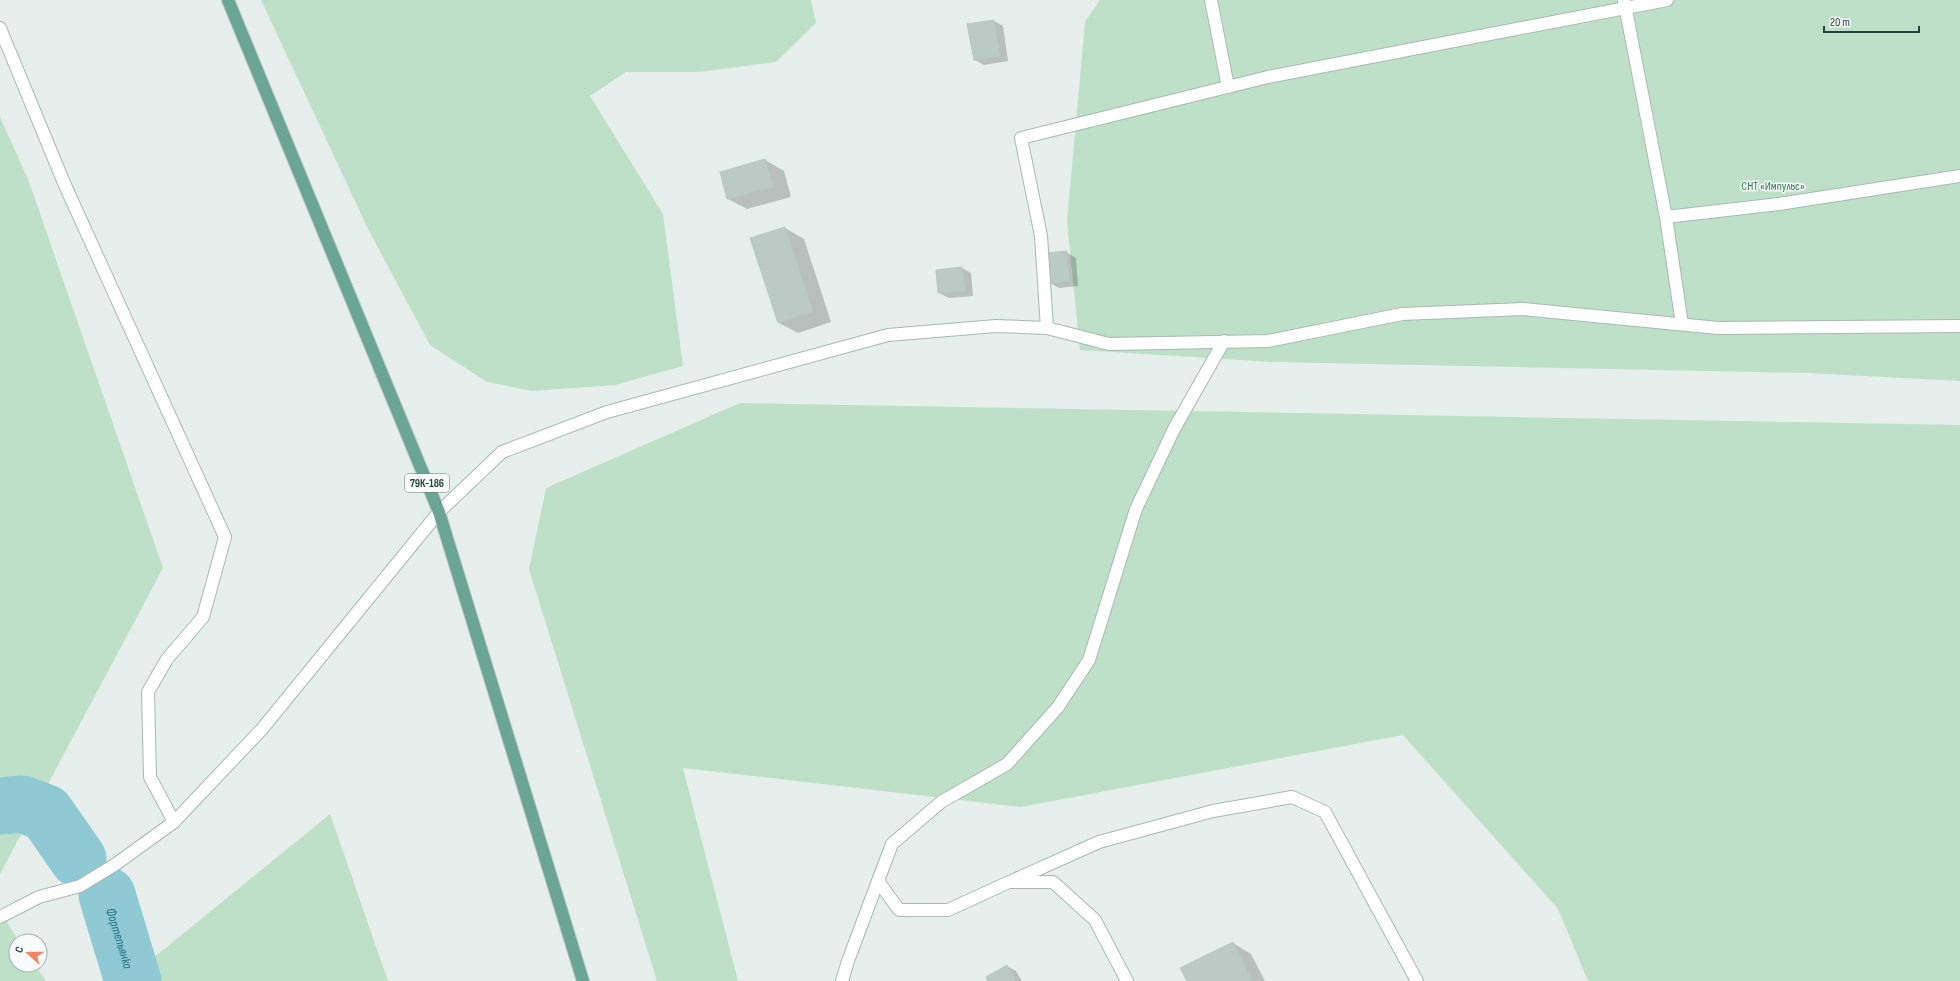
<svg xmlns="http://www.w3.org/2000/svg" width="1960" height="981" viewBox="0 0 1960 981" font-family="'Sofia Sans Condensed',sans-serif">
<style>
.green{fill:#bfe0c8}
.shadow{fill:#0003}
.lines{fill:none;stroke-linecap:round;stroke-linejoin:round}
.river{stroke:#8ec9d4;stroke-width:57}
.building{fill:#bbcac4;stroke:#b8c9c2}
.lane-casing{stroke:#a8b8b2;stroke-width:14}
.primary-casing{stroke:#c2cac8;stroke-width:14}
.lane{stroke:#fff;stroke-width:12}
.primary{stroke:#6aa596;stroke-width:12}
.labels{text-anchor:middle;stroke-width:3;stroke-linejoin:round;paint-order:stroke}
.shield{fill:#f7fbf9;stroke:#637a73;stroke-width:1}
.shield-label{font-size:11px;font-weight:bold;fill:#24423a}
.park-label{font-size:12px;fill:#2d7a4b;stroke:#f7fbf9}
.water-label{font-size:13px;font-style:italic;fill:#1c6f80;stroke:#f7fbf9}
</style>
<rect width="100%" height="100%" fill="#e6efeb"/>
<!-- green -->
<g class="green">
<path d="M261,0h550l5,23 -40,39 -77,10h-73l-36,24 73,118 20,152 -68,19 -83,6 -45,-9 -57,-37 -61,-114z"/>
<path d="M1100,0h860v381l-153,-8 -534,-11 -193,-12 -13,-129 18,-199z"/>
<path d="M0,117l28,62 135,389 -163,306z"/>
<path d="M740,403l1220,22v556h-372l-30,-72 -155,-174 -382,72 -338,-39 55,213h-81l-128,-412 17,-81z"/>
<path d="M330,814l58,167h-263z"/>
<path d="M0,912l19,29h-3v24h19l11,16h-46z"/>
</g>
<!-- shadow -->
<g class="shadow">
<path d="M994,21l9,5 5,35 -24,4 -9,-5z"/>
<path d="M765,160l19,11 7,26 -44,12 -19,-10z"/>
<path d="M785,228l19,11 27,83 -33,11 -19,-10z"/>
<path d="M1066,252l10,6 2,28 -19,2 -9,-5z"/>
<path d="M962,268l9,5 2,23 -24,2 -10,-5 -2,-23z"/>
<path d="M1233,943l18,11 14,27h-77z"/>
<path d="M1007,966l9,5 6,10h-33z"/>
</g>
<g class="lines">
<!-- river -->
<g class="river">
<path d="M0,806l22,-2 24,9 32,46"/>
<path id="s1" d="M107,895l26,86"/>
</g>
</g>
<!-- building -->
<g class="building">
<path d="M994,20l6,36 -26,4 -7,-36z"/>
<path d="M765,159l8,28 -46,12 -7,-27z"/>
<path d="M785,227l28,85 -35,11 -28,-85z"/>
<path d="M1067,251l2,30 -20,2 -3,-30z"/>
<path d="M962,267l3,24 -27,2 -2,-23z"/>
<path d="M1233,942l19,39h-65l-7,-13z"/>
<path d="M1007,965l9,16h-28l-2,-4z"/>
</g>
<g class="lines">
<!-- lane casing -->
<g class="lane-casing">
<g id="lane">
<path d="M1211,0l17,87"/>
<path d="M1624,0l42,217 16,107"/>
<path d="M0,28l64,155 161,354 -22,80 -36,42 -19,33 2,85 24,45"/>
<path d="M1666,217l113,-13 181,-28"/>
<path d="M1047,328l-6,-92 -20,-98 247,-61 399,-77"/>
<path d="M1014,880l85,-38 114,-31 79,-14 33,15 92,169"/>
<path d="M0,917l39,-20 41,-11 36,-22 58,-42 88,-93 177,-217 63,-60 105,-40 281,-77 108,-9 51,2 62,16 159,-3 134,-27 121,-5 195,19 242,-2"/>
<path d="M842,981l6,-20 30,-80"/>
<path d="M1127,981l-32,-61 -42,-38h-44l-61,28h-49l-21,-29 14,-37 49,-42 66,-38 51,-57 31,-47 47,-151 38,-80 50,-88"/>
</g>
</g>
<!-- primary casing -->
<g class="primary-casing">
<path id="primary" d="M228,0l211,512 144,469"/>
</g>
<!-- lane -->
<use href="#lane" class="lane"/>
<!-- primary -->
<use href="#primary" class="primary"/>
</g>
<g class="labels">
<!-- shield labels -->
<rect class="shield" x="405" y="474" width="44" height="18" rx="3"/>
<g class="shield-label">
<text x="427" y="487">79К-186</text>
</g>
<!-- park labels -->
<g class="park-label">
<text x="1773" y="190">СНТ «Импульс»</text>
</g>
<!-- water labels -->
<g class="water-label">
<text dy="5" stroke="none"><textPath href="#s1" startOffset="45">Фортепьянка</textPath></text>
</g>
</g>
<!-- north arrow -->
<g transform="translate(28 953) rotate(291)"><circle r="19" fill="#f7fbf9" stroke="#a3b1ad"/>
<path d="M0-3L7 15L0 10L-7 15Z" fill="#f4845f"/>
<text y="-6" font-size="11" font-weight="bold" text-anchor="middle" fill="#24423a">С</text>
</g>
<!-- scale -->
<path d="M1824 26v6h95v-6" fill="none" stroke="#24423a" stroke-width="2"/>
<text x="1830" y="26" font-size="12" fill="#24423a" stroke="#f7fbf9" stroke-width="3" paint-order="stroke">20 m</text>
</svg>
